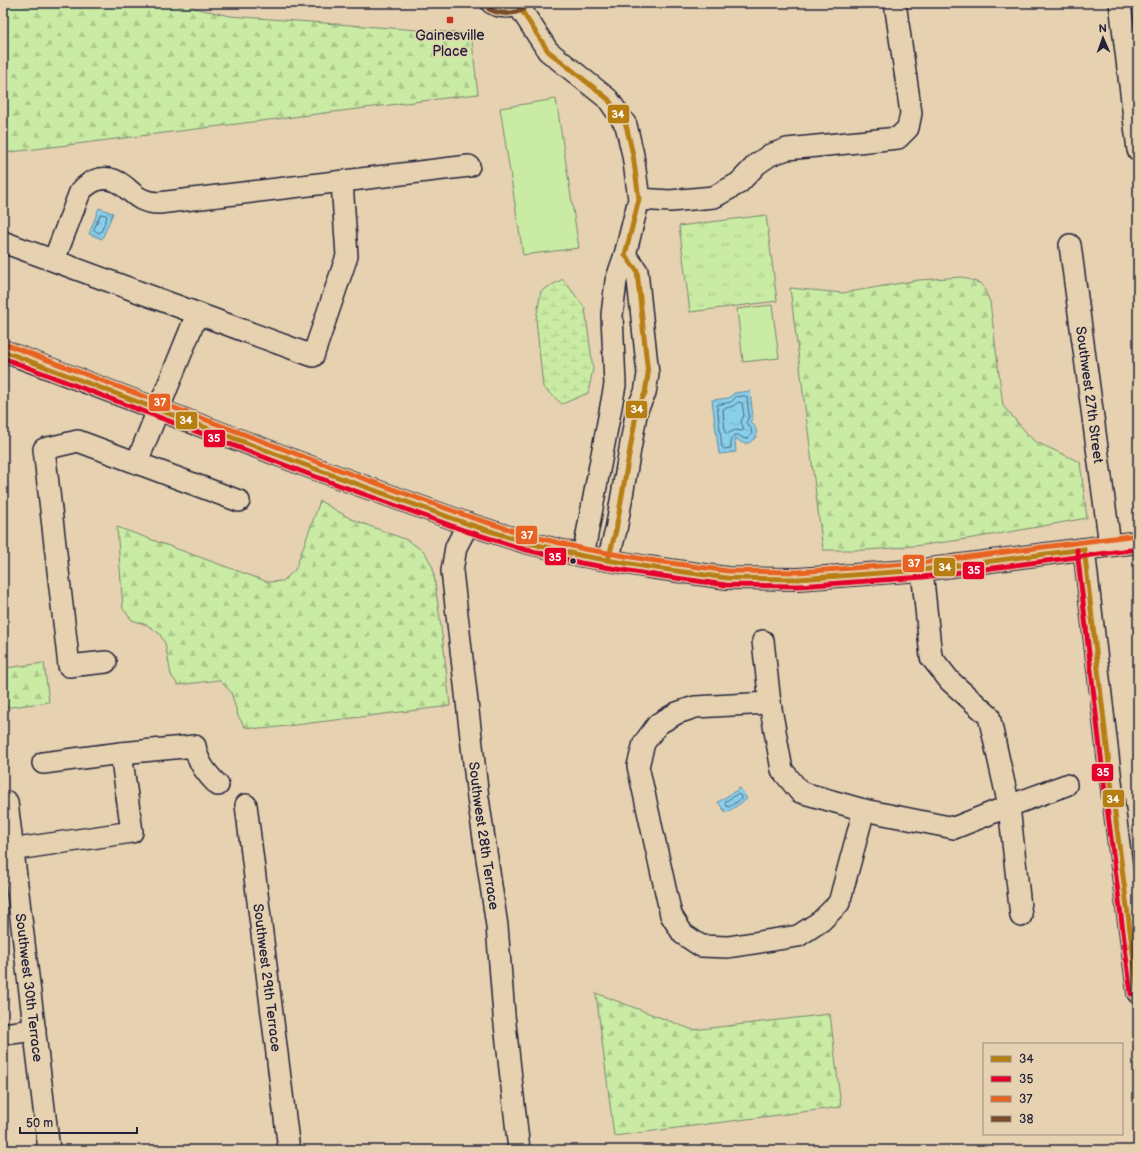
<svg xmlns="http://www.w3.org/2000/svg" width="1141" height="1153" viewBox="0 0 1141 1153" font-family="'Balsamiq Sans',sans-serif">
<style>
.grass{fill:#c9eba3;stroke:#76866f}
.forest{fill:url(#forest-firs);stroke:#76866f}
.wetland{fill:url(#wetland-marsh);stroke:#76866f}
.park{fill:url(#park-tufts);stroke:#76866f}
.water{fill:url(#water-ripples);stroke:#608aa4}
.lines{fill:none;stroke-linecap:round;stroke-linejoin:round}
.shore{stroke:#4b6781;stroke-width:1}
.minor-casing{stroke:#22223b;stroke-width:24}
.minor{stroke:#e6d2b0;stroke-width:21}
.bus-1-casing{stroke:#e6d2b0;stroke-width:8}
.bus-2-casing{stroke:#e6d2b0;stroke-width:8}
.bus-3-casing{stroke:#e6d2b0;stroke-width:8}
.bus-4-casing{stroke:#e6d2b0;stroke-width:8}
.bus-1{stroke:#b77e12;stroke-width:5}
.bus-2{stroke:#e4002b;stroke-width:5}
.bus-3{stroke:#e86223;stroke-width:5}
.bus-4{stroke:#7a4b2a;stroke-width:5}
.poi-dot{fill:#c8321e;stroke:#e6d2b0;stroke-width:1.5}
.bus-dot{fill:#22223b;stroke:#e6d2b0;stroke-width:1.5}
.labels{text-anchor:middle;stroke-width:3;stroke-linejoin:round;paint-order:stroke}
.poi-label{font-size:14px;fill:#22223b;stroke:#e6d2b0}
.street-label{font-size:14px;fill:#22223b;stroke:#e6d2b0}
.line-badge{stroke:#e6d2b0;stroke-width:1.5}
.badge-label{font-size:11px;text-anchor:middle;font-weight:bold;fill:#fff}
</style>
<defs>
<pattern id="forest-firs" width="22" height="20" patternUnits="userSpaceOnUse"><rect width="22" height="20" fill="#c9eba3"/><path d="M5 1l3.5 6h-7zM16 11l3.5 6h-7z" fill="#acc98d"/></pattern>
<pattern id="wetland-marsh" width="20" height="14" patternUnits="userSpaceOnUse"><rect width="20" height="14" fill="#c9eba3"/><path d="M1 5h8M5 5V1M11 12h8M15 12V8" fill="none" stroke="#acc98d"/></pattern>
<pattern id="park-tufts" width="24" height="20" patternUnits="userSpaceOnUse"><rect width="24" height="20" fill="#c9eba3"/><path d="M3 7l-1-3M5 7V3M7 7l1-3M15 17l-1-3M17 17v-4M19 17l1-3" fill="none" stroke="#acc98d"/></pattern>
<pattern id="water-ripples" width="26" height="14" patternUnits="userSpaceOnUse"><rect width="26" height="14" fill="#89cfea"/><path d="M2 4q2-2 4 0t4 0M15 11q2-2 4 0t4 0" fill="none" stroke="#76b1ca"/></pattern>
</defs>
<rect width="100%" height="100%" fill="#e6d2b0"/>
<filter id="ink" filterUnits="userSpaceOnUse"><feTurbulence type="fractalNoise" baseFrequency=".025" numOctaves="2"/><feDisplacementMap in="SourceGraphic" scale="8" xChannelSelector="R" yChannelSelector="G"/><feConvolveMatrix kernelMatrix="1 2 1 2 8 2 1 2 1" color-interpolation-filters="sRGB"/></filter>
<g filter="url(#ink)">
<!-- grass -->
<g class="grass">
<path d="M556,99l23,149 -56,7 -23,-147z"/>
<path d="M772,305l7,53 -36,4 -6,-53z"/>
</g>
<!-- forest -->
<g class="forest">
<path d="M3,3h185l6,5 36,8 241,18 7,60 -475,59z"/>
<path d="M962,277l20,7 8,18 13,104 31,35 46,21 7,56c-73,13 -147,28 -221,32 -14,0 -29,0 -43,0l-33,-262 53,5 76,-13z"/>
<path d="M320,501l31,18 56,21 18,12 8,16 11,82 6,56 -188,23 -17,-2 -7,-11 -7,-24 -12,-12 -41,5 -7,-10 -6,-32 -6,-10 -12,-8 -15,-5 -9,-11 -6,-82 151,55 15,-1 12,-11z"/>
<path d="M3,652l2,16 39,-5 5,39 -46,6z"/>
<path d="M596,993l97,37 137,-16 11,93 -227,29z"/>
</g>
<!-- wetland -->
<path class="wetland" d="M563,279l22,29 8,61 -5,24 -26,11 -19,-17 -7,-68 5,-28z"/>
<!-- park -->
<path class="park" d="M766,215l11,86 -87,11 -11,-86z"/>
<!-- water -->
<g class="water">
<path d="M99,208l14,5 -11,26 -13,-5z"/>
<path d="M750,391l3,26 -3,5c6,4 7,8 6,15l-7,6h-7l-5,-4 -2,1 1,12 -17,2 -7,-54 17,-2 5,-5z"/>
<path d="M740,788l7,11 -21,14 -8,-11z"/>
</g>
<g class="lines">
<!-- shore -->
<g class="shore">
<path d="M101,214l5,1 1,2 -6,15 -2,1 -5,-3z"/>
<path d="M745,396l2,1 2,19 -3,7 5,5 1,6 -5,5 -4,-1 -5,-3h-3l-4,4v9l-7,1 -2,-2 -5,-42 14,-3 5,-5z"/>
<path d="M739,402l3,1 2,12 -3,7 3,7 -2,2 -7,-1 -8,4 -2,-2 -2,-23 10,-3z"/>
<path d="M738,794l3,2v3l-12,8 -3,-1 -1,-4z"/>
</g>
<!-- minor casing -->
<g class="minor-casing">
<g id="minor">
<path d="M492,3c9,5 20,5 29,0"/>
<path d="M1120,3l18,147"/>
<path d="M518,5l30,46 60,48 18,26 7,30 6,44 -14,56 -9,26 -4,34 3,70 -32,171"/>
<path d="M639,199l31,2 44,-4 25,-14 18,-19 13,-9 17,-6 111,-11 10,-10 3,-15 -16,-110"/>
<path d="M3,242l310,114 34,-100 -5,-74"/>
<path id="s1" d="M1070,245l40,300"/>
<path d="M54,260l26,-68c12,-14 28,-19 44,-6 5,4 11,10 17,13 6,3 12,4 18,4l310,-37"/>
<path d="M3,351l310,117 155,56 57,18 58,14 65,11 79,11 71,1 124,-9 216,-28"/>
<path d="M137,462l60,-148"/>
<path id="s2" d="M468,524l-12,23 -4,24 26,227 19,128 7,89 15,135"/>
<path d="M1084,549l28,241 26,203"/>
<path d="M608,560l8,-30 21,-121 8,-16 3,-19 -11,-103 -12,-16"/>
<path d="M763,641l7,62 12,67 18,22 64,18 90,18 55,-22 -20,-90 -39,-35 -19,-24 -9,-87"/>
<path d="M106,662l-37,4 -25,-217 34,-8 161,60"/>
<path d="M770,703l-75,4 -18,6 -19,11 -14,19 -6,23 33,149 12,19 18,12 27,1 70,-11 23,-15 18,-18 25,-93"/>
<path d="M43,763l78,-10 74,-7c3,17 11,27 23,39"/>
<path id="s3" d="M7,802l42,348"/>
<path id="s4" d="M246,805l43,345"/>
<path d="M3,851l129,-19 -11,-79"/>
<path d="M1021,916l-12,-110 57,-21"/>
<path d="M3,1034l32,-4"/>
</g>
</g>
<!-- minor -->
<use href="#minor" class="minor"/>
<!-- bus-1 casing -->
<g class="bus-1-casing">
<g id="bus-1">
<path d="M521,3l-3,2 30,46 60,48 18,26 7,30 6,44 -14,56 12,16 11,103 -3,19 -8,16 -21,121 -8,30"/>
<path d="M3,351l310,117 155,56 57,18 58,14 65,11 79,11 71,1 124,-9 162,-21 28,241 26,203"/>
</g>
</g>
<!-- bus-2 casing -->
<g class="bus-2-casing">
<g id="bus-2">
<path d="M3,358l308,117 155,56 57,18 58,14 66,11 79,11 73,1 124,-9 215,-28"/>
<path d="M1077,550l28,241 26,203"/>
</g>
</g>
<!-- bus-3 casing -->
<g class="bus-3-casing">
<path id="bus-3" d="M5,344l310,117 155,56 57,18 57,14 65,11 79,11 70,1 123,-9 216,-28"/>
</g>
<!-- bus-4 casing -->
<g class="bus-4-casing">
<path id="bus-4" d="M489,9c12,6 23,6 35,0"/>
</g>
<!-- bus-1 -->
<use href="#bus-1" class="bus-1"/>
<!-- bus-2 -->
<use href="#bus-2" class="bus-2"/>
<!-- bus-3 -->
<use href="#bus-3" class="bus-3"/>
<!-- bus-4 -->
<use href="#bus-4" class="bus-4"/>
</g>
</g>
<!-- markers -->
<rect class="poi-dot" x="446" y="16" width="8" height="8" rx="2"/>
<circle class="bus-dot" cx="573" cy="561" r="3.5"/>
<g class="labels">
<!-- poi labels -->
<g class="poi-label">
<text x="450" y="40">Gainesville<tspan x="450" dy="16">Place</tspan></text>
</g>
<!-- street labels -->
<g class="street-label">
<text dy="5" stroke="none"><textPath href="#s1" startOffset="151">Southwest 27th Street</textPath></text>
<text dy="5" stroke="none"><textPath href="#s2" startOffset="317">Southwest 28th Terrace</textPath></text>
<text dy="5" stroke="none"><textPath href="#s4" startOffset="174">Southwest 29th Terrace</textPath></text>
<text dy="5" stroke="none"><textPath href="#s3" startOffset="187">Southwest 30th Terrace</textPath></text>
</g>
</g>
<g class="line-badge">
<rect x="607" y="104" width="23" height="20" rx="4" fill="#b77e12"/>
<rect x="148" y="393" width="23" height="19" rx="4" fill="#e86223"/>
<rect x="625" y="400" width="23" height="19" rx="4" fill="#b77e12"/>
<rect x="175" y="411" width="23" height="19" rx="4" fill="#b77e12"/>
<rect x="203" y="429" width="23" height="19" rx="4" fill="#e4002b"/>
<rect x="515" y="525" width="23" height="20" rx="4" fill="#e86223"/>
<rect x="544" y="547" width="23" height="19" rx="4" fill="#e4002b"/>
<rect x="902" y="554" width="23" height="19" rx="4" fill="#e86223"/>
<rect x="933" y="557" width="23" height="20" rx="4" fill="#b77e12"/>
<rect x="962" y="561" width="23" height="19" rx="4" fill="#e4002b"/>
<rect x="1091" y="763" width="23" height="19" rx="4" fill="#e4002b"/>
<rect x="1102" y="789" width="23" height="19" rx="4" fill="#b77e12"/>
</g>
<g class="badge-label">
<text x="618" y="118">34</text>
<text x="160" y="406">37</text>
<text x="637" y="413">34</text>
<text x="186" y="424">34</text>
<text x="214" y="442">35</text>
<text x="527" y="539">37</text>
<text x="555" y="561">35</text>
<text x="914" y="567">37</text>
<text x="945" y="571">34</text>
<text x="974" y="574">35</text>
<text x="1103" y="776">35</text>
<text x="1113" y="803">34</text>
</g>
<!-- margin -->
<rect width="1141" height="1153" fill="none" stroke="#e6d2b0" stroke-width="16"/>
<rect x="8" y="8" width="1125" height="1137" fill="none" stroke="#22223b" stroke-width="1.5" filter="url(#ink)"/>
<!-- legend -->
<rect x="983" y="1043" width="140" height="92" fill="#e6d2b0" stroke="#988c81"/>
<rect x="991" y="1056" width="20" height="6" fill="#b77e12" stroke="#988c81"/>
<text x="1019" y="1063" font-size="12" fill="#22223b">34</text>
<rect x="991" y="1076" width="20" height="6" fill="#e4002b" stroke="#988c81"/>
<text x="1019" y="1083" font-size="12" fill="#22223b">35</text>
<rect x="991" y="1096" width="20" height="6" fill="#e86223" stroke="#988c81"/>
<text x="1019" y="1103" font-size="12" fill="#22223b">37</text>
<rect x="991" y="1116" width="20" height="6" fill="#7a4b2a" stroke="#988c81"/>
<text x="1019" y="1123" font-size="12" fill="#22223b">38</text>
<!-- north arrow -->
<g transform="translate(1103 38) rotate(358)" stroke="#e6d2b0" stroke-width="3" paint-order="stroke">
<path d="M0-3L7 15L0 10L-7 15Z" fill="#22223b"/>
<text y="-6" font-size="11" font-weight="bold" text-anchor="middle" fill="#22223b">N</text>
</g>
<!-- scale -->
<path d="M20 1127v6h117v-6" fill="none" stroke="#22223b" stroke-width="2"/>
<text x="26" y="1127" font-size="12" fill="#22223b" stroke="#e6d2b0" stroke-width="3" paint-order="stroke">50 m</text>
</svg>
